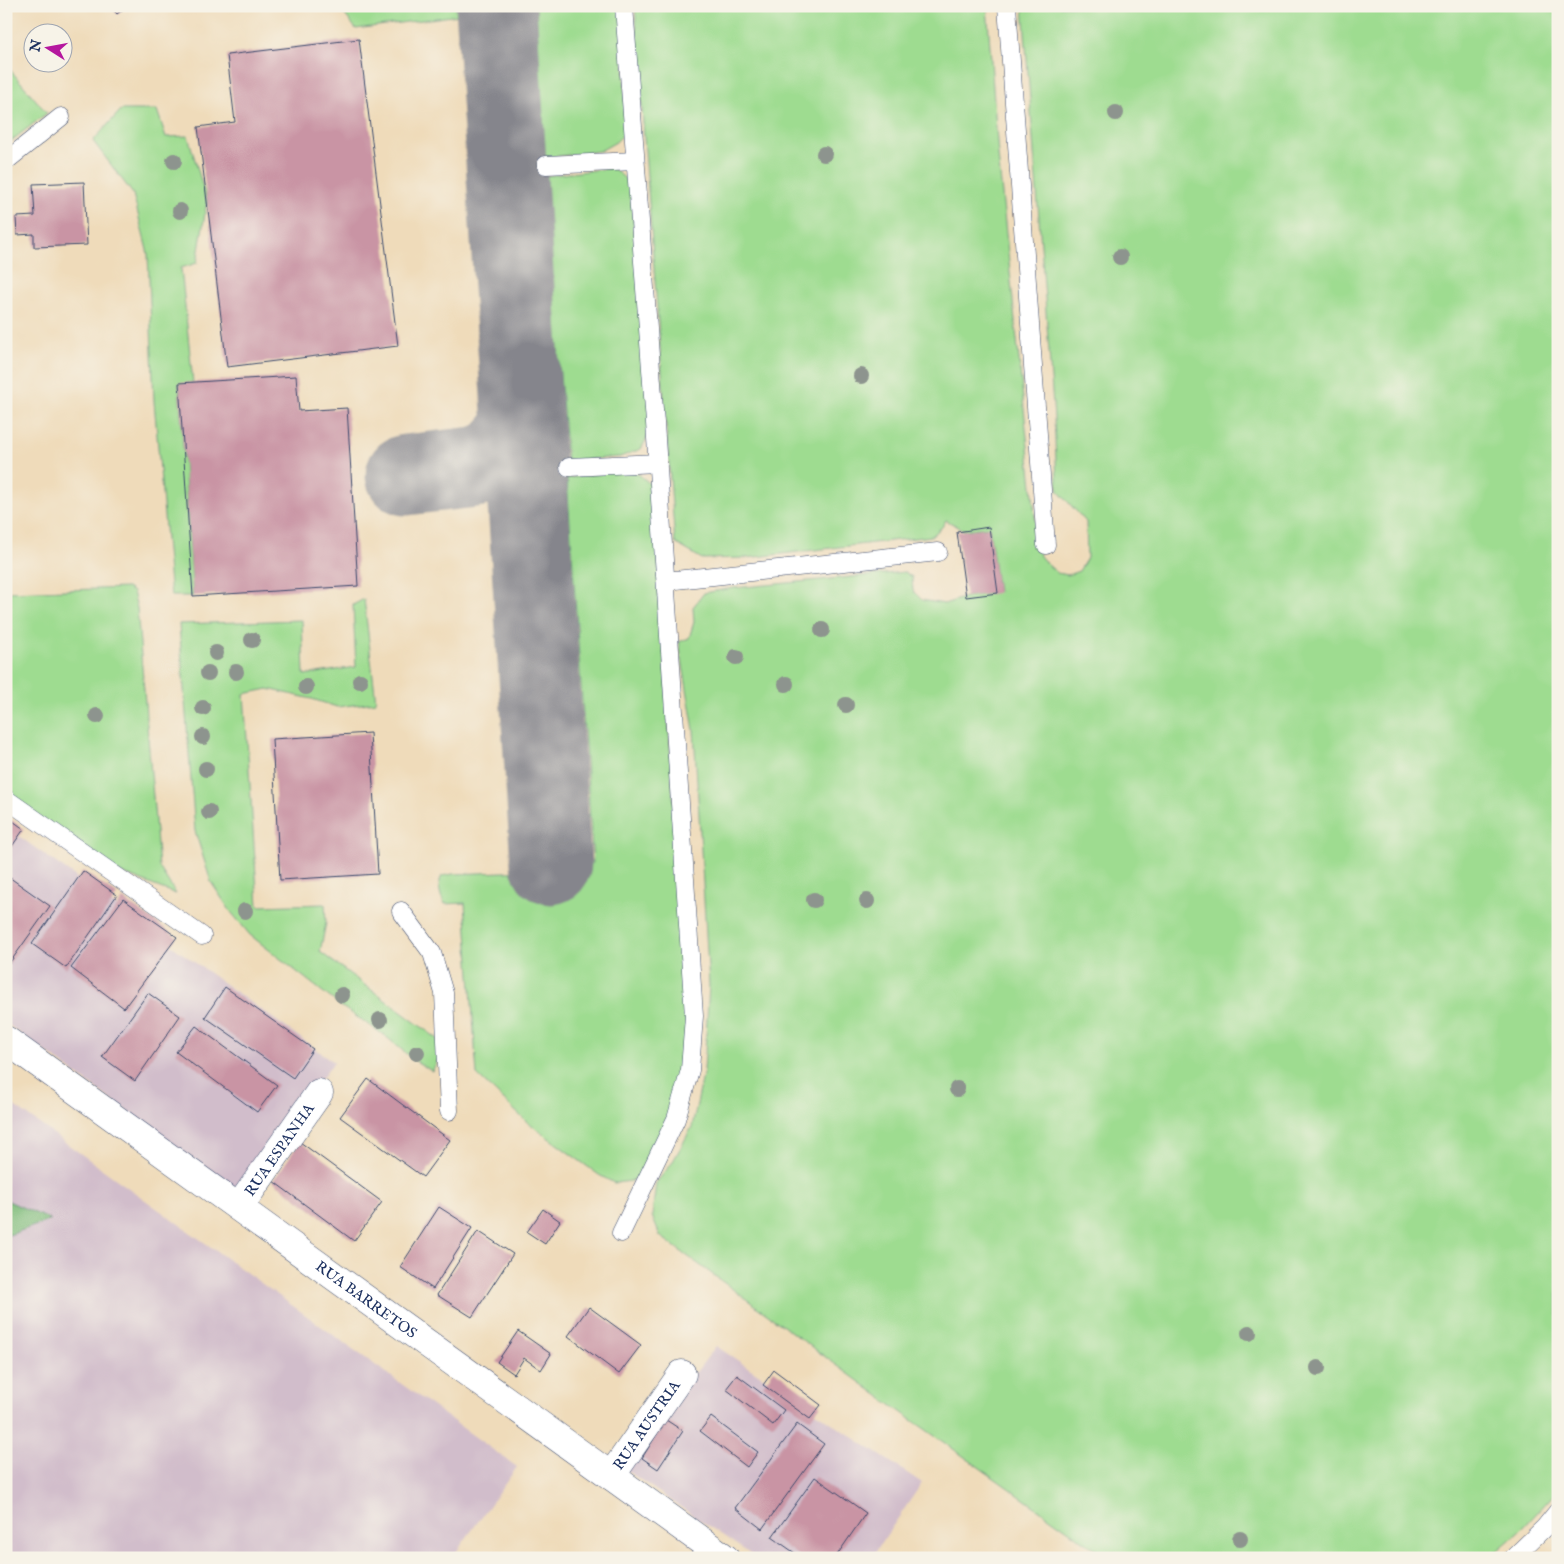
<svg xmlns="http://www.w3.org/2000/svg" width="1564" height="1564" viewBox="0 0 1564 1564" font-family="'IM FELL English',serif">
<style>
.industrial{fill:#d1bdcb}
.green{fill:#9edc90;stroke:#5c8677}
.forest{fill:#7ebc7a;stroke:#4c766c}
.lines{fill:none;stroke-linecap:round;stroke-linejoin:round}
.taxiway{stroke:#85858c;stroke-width:81}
.building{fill:#c994a4}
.service-casing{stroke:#3b496c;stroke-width:19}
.minor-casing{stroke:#3b496c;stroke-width:29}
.service{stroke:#fff;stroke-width:18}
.minor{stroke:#fff;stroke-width:28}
.tree{fill:#8d948e}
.labels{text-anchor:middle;stroke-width:4;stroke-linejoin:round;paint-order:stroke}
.street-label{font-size:15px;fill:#1b2f5e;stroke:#f7f3e8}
</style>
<rect width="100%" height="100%" fill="#f7f3e8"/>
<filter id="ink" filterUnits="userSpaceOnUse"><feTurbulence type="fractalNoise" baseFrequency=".02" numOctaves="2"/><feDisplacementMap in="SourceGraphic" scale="10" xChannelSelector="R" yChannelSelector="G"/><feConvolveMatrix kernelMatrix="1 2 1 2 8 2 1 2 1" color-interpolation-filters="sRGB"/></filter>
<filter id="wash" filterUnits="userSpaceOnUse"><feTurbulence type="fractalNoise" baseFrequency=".0096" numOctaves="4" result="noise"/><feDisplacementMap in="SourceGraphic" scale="20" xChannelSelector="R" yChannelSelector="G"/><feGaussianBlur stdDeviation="1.12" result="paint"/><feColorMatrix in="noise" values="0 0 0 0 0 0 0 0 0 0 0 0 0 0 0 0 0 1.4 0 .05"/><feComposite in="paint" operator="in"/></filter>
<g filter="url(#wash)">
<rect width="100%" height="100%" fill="#efdbba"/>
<!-- industrial -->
<g class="industrial">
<path d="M6,827l328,235 -96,130 -232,-169z"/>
<path d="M6,1100l511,367 -65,91h-446z"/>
<path d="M716,1346l206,137 -51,75h-115l-133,-90z"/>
</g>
<!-- green -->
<g class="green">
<path d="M341,6h124l1,8 -110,15 -17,-22z"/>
<path d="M532,6h92l1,127 -9,9 -16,9 -57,7z"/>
<path d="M635,6h352l11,149 40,390 2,11 6,7 11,10 11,2 11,-4 8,-13 -1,-36 -27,-30 -2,-11 -3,-63 -31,-412h535v1484l-37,40 -32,28h-381l-16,-11 -194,-137 -238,-174 -8,-20 4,-33 16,-20 20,-36 12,-56 5,-86 -15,-255 -15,-88 10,-4 5,-16 -1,-15 11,-14 30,-5 171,-16 7,5 1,14 9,9 22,4 22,-7 32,-5 -9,-65 -25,3 -18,-10 -4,7 -10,9 -185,22 -45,1 -27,-16 -31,-406z"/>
<path d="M6,65l41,48 -41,32z"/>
<path d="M121,110h36l9,27 22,-1 19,65 -10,62 -16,5 12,115 -14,1 14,212h-22l-17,-195 -6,-147 -15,-60 -40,-53z"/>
<path d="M613,168l17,15 25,240 -14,26 -21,8 -53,4 -23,-285z"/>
<path d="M625,470l12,3 17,14 36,583 -38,98 -20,13 -18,2 -15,-8 -72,-53 -50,-47 -12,-172 -20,1c-5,-7 -8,-20 -3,-28l11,-2 101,-4 39,-7 -26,-385z"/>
<path d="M127,588l6,4 4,16 22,259 17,27 -76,-29 -94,-66v-207z"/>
<path d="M364,599l12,103 -39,5 -25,-8 -44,-10 -24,5 14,212 67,-2 1,19 -6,29 126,93 -14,26 -18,-11 -30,-25 -42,-28 -92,-72 -19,-23 -20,-30 -16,-51 -16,-207 123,-4 2,55 52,-8 -3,-62z"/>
</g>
<!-- forest -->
<path class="forest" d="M6,1200l45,20 -45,16z"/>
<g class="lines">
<!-- taxiway -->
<g class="taxiway">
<path d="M496,6l55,858"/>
<path d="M406,475l69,-8 20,-5 28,-31"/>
</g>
</g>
<g id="blocks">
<!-- building -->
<g class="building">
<path d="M110,6h17l-10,8z"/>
<path d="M359,39l39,307 -171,21 -29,-240 37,-5 -8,-67z"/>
<path d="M84,182l3,63 -53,2v-13l-17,1 -1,-18 19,-1 -2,-32z"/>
<path d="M296,376l3,35 48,-3 11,178 -165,10 -14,-213z"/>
<path d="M989,527l9,66 -32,4 -9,-65z"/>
<path d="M370,733l8,141 -98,6 -8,-141z"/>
<path d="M6,816l18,13 -18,26z"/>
<path d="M83,871l34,24 -51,73 -34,-24z"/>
<path d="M6,875l44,31 -44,62z"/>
<path d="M123,899l54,38 -53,71 -53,-40z"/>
<path d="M225,987l88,62 -20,29 -88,-61z"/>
<path d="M148,993l32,23 -45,65 -33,-24z"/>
<path d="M196,1026l81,59 -20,27 -81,-60z"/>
<path d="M368,1079l82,61 -27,37 -83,-60z"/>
<path d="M300,1142l82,60 -28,39 -81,-60z"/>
<path d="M439,1207l33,21 -39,61 -33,-22z"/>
<path d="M543,1209l17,12 -15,23 -18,-12z"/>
<path d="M478,1231l35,23 -41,63 -35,-22z"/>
<path d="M589,1307l52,38 -22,29 -51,-38z"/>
<path d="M518,1331l33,23 -10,16 -17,-12 -10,16 -17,-12z"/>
<path d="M774,1370l47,35 -11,14 -47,-34z"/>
<path d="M737,1375l47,35 -11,15 -47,-36z"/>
<path d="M711,1417l47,35 -11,15 -47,-36z"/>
<path d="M666,1420l17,11 -25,38 -16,-11z"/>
<path d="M797,1424l27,20 -62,85 -27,-21z"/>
<path d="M815,1477l51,36 -31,45h-33l-30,-21z"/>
</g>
</g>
</g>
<g filter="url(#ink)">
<use href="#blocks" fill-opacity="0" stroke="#3b496c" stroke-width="1"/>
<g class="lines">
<!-- service casing -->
<g class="service-casing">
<g id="service">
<path d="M1007,6l39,539"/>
<path d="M6,161l55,-44"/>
<path d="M546,165l89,-4"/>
<path d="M569,467l89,-4"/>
<path d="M666,581l272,-29"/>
<path d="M6,799l196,137"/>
<path d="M401,911l31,42 12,40 5,118"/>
<path d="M621,1233l55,-114 14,-49 4,-54 -39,-593 -31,-417"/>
<path d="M1513,1558l32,-31 13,-16"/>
</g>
</g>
<!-- minor casing -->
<g class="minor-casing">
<g id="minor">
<path id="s1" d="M6,1040l719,518"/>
<path id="s2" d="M239,1207l80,-114"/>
<path id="s3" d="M611,1476l71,-102"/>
</g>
</g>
<!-- service -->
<use href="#service" class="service"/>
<!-- minor -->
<use href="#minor" class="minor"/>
</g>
<!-- trees -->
<g class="tree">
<circle cx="1116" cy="113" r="8"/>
<circle cx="824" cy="154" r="8"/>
<circle cx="174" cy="161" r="8"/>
<circle cx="180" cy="211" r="8"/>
<circle cx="1120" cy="257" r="8"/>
<circle cx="861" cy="376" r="8"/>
<circle cx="822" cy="630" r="8"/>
<circle cx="252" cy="640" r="8"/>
<circle cx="216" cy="653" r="8"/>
<circle cx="736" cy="657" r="8"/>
<circle cx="236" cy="672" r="8"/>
<circle cx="208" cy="673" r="8"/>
<circle cx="360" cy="681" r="8"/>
<circle cx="786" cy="684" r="8"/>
<circle cx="306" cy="687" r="8"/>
<circle cx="846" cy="705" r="8"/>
<circle cx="203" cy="708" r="8"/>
<circle cx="97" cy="716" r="8"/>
<circle cx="203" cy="737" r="8"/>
<circle cx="206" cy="769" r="8"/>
<circle cx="209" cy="812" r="8"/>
<circle cx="814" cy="900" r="8"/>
<circle cx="867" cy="901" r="8"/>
<circle cx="245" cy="911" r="8"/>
<circle cx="342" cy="995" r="8"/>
<circle cx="380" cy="1020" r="8"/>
<circle cx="417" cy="1053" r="8"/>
<circle cx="957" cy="1089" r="8"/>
<circle cx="1249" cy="1333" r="8"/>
<circle cx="1318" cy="1368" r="8"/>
<circle cx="1240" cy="1539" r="8"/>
</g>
</g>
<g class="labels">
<!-- street labels -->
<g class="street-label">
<text dy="5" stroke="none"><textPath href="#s2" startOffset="70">RUA ESPANHA</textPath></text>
<text dy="5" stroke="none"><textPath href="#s1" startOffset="444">RUA BARRETOS</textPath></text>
<text dy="5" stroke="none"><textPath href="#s3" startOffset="62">RUA AUSTRIA</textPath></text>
</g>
</g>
<!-- margin -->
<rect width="1564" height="1564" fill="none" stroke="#f7f3e8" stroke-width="25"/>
<!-- north arrow -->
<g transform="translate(48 48) rotate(281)"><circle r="24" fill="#f7f3e8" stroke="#9fa5b1"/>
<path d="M0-4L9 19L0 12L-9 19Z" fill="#b5179e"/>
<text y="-8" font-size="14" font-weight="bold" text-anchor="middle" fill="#1b2f5e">N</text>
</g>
</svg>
